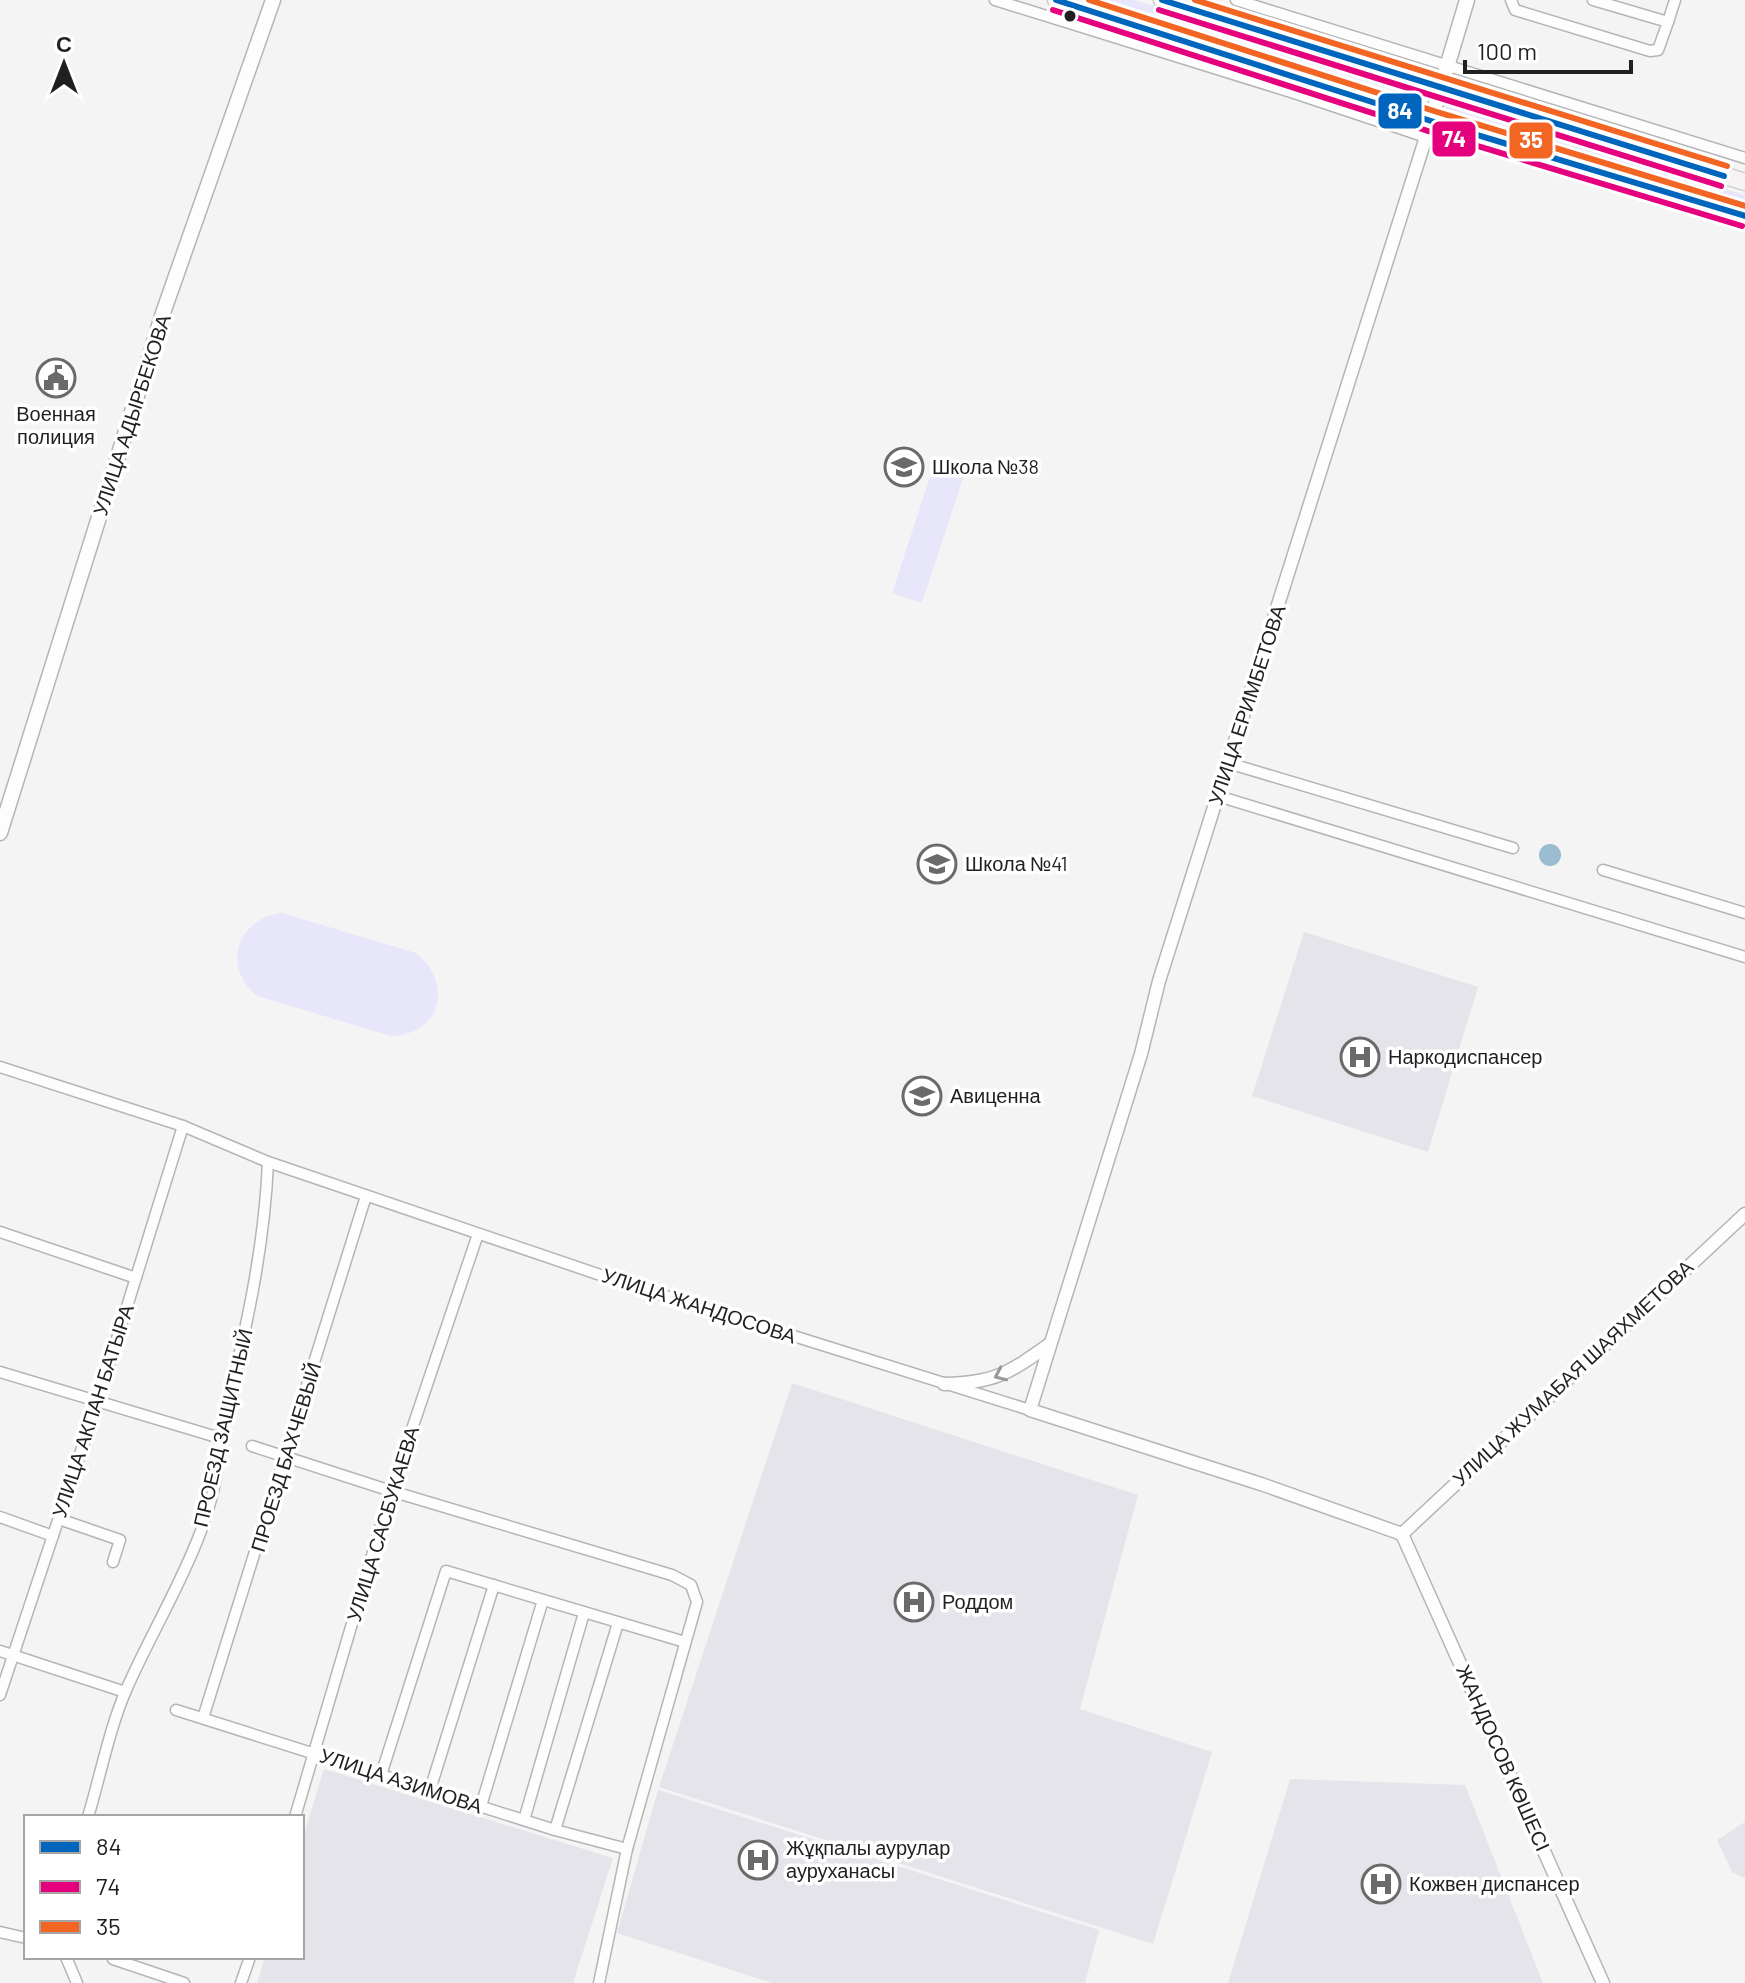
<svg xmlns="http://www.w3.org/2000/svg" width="1745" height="1983" viewBox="0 0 1745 1983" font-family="Barlow,sans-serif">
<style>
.built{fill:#e5e4ea}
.green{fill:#e8e6fa}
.water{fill:#9abcd0}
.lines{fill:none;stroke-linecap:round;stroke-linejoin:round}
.minor-casing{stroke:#b5b5b6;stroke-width:13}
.tertiary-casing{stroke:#b5b5b6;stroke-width:15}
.secondary-casing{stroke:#b5b5b6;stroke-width:17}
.primary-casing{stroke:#cececf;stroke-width:19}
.minor{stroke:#fdfdfe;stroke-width:10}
.tertiary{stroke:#fdfdfe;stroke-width:12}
.secondary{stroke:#fdfdfe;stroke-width:14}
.primary{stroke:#f7f2f3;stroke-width:16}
.bus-1-casing{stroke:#fff;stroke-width:12}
.bus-2-casing{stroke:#fff;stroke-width:12}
.bus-3-casing{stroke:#fff;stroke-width:12}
.bus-1{stroke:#0065bd;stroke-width:6}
.bus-2{stroke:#e5007d;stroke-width:6}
.bus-3{stroke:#f26522;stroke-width:6}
.oneway{stroke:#9a999b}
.bus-dot{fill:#201f21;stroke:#fff;stroke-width:3}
.labels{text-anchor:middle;stroke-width:7;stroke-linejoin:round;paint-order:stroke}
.poi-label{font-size:20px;fill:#201f21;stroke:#fff;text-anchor:start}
.street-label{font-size:20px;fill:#201f21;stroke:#fff}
.line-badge{stroke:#fff;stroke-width:3}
.badge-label{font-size:22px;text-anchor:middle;font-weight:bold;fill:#fff}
</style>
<rect width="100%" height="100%" fill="#f4f4f5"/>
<!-- built -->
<g class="built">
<path d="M1304,932l174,55 -50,165 -176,-56z"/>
<path d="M792,1383l346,112 -58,214 132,43 -59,192 -494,-157z"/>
<path d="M324,1769l289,89 -40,125h-316l8,-26h37v-117z"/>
<path d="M1290,1779l175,6 78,198h-315z"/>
<path d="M658,1790l441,140 -14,53h-313l-155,-50z"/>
<path d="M1745,1822v56l-13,-6 -15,-32z"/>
</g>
<!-- green -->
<g class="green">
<path d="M1100,0h34l111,35 -3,10z"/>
<path d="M1275,43l146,45 -1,11 -147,-47z"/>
<path d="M1446,101l299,94v9l-301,-95z"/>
<path d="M935,462l30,10 -43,131 -30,-10z"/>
<path d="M282,913l134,40c38,30 25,82 -25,83l-134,-40c-36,-29 -20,-78 25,-83z"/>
</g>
<!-- water -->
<circle class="water" cx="1550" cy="855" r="11"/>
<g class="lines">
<!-- minor casing -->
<g class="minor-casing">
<g id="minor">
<path d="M995,0l296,92 135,45"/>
<path d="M1236,0l509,158"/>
<path d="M1511,0l4,10 135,41 8,-1 10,-28 -75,-22"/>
<path d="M1668,22l7,-22"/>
<path d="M1228,763l285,85"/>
<path d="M1218,796l527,161"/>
<path d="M1603,870l142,43"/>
<path d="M0,1067l183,59 85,36 353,120 409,128"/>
<path d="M0,1232l136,46"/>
<path d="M0,1372l220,66"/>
<path d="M252,1446l139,45 281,84 19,10 6,17 -70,247 -28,134"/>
<path d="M0,1517l53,19"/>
<path d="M59,1519l61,21 -7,22"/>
<path d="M0,1651l125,41"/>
<path d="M0,1695l98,-295 85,-274"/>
<path d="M176,1710l379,120 72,19"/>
<path d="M203,1718l163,-522"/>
<path d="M381,1775l65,-204 239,71"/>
<path d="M430,1790l64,-205"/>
<path d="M481,1806l62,-206"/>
<path d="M88,1817c12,-40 22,-91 39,-129 35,-80 92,-161 93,-250 22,-93 44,-180 48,-276"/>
<path d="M295,1817l96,-326 87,-257"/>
<path d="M524,1820l60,-207"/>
<path d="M555,1830l63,-207"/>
<path d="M0,1932l26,6"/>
<path d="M66,1957l11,26"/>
<path d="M113,1959l71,24"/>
<path d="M241,1983l9,-26"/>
</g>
</g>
<!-- tertiary casing -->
<g class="tertiary-casing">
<g id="tertiary">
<path d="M944,1384c51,-1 65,-11 106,-40"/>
<path d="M1402,1534l-141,-50 -231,-74 111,-356 18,-73 267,-844"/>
<path d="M1402,1534l201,449"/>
<path d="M1402,1534l343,-320"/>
</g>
</g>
<!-- secondary casing -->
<g class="secondary-casing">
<g id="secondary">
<path d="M1426,137l41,-137"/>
<path d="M0,833l163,-520 110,-313"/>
</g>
</g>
<!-- primary casing -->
<g class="primary-casing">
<g id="primary">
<path d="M1056,0l375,121 314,95"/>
<path d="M1162,0l583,182"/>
<path d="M1249,63l9,-33"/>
</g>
</g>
<!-- minor -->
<use href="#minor" class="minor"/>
<!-- tertiary -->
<use href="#tertiary" class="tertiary"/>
<!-- secondary -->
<use href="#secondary" class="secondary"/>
<!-- primary -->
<use href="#primary" class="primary"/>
<!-- bus-1 casing -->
<g class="bus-1-casing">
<g id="bus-1">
<path d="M1056,0l375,121 314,95"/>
<path d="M1162,0l562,176"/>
</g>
</g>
<!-- bus-2 casing -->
<g class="bus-2-casing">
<g id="bus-2">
<path d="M1053,10l375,121 314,95"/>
<path d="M1159,10l562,176"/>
</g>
</g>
<!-- bus-3 casing -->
<g class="bus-3-casing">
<g id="bus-3">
<path d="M1089,0l345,111 311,95"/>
<path d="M1195,0l532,166"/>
</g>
</g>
<!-- bus-1 -->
<use href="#bus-1" class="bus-1"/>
<!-- bus-2 -->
<use href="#bus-2" class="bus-2"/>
<!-- bus-3 -->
<use href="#bus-3" class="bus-3"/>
</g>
<!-- one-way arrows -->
<defs><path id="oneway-chevron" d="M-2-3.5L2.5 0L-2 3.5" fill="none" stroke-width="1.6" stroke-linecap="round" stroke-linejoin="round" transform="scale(2)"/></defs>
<use class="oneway" href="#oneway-chevron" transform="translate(1000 1375) rotate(156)"/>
<!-- icons -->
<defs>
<g id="civic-ring" transform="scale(2)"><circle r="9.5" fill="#fff" stroke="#6a6a6b" stroke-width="1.5"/><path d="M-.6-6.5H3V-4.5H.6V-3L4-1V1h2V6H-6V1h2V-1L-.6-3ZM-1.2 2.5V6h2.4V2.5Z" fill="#6a6a6b"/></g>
<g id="school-ring" transform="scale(2)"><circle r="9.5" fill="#fff" stroke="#6a6a6b" stroke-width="1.5"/><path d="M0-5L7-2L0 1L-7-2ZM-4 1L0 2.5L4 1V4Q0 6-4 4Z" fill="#6a6a6b"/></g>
<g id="hospital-ring" transform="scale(2)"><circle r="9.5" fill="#fff" stroke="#6a6a6b" stroke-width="1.5"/><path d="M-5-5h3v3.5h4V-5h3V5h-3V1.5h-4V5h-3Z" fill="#6a6a6b"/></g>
<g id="university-ring" transform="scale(2)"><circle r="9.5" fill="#fff" stroke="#6a6a6b" stroke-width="1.5"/><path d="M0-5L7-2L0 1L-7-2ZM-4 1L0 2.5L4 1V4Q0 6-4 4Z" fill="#6a6a6b"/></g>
</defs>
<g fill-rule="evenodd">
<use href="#civic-ring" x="56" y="378"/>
<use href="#school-ring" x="904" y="467"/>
<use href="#school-ring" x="937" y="864"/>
<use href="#hospital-ring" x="1360" y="1057"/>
<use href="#university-ring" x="922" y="1096"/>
<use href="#hospital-ring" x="914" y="1602"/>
<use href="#hospital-ring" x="758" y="1860"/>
<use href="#hospital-ring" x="1381" y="1884"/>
</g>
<!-- markers -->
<circle class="bus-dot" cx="1070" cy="16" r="7"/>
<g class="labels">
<!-- poi labels -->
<g class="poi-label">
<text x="56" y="421" text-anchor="middle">Военная<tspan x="56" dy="23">полиция</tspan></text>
<text x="932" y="474">Школа №38</text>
<text x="965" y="871">Школа №41</text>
<text x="1388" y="1064">Наркодиспансер</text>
<text x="950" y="1103">Авиценна</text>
<text x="942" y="1609">Роддом</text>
<text x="786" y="1855">Жұқпалы аурулар<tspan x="786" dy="23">ауруханасы</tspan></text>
<text x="1409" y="1891">Кожвен диспансер</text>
</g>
<!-- street labels -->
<g class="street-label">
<text transform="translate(132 415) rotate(-72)" y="7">УЛИЦА АДЫРБЕКОВА</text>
<text transform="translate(1247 705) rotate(-72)" y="7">УЛИЦА ЕРИМБЕТОВА</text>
<text transform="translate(699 1306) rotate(18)" y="7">УЛИЦА ЖАНДОСОВА</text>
<text transform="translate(1573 1373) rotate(-43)" y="7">УЛИЦА ЖУМАБАЯ ШАЯХМЕТОВА</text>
<text transform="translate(93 1411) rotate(-72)" y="7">УЛИЦА АКПАН БАТЫРА</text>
<text transform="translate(223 1428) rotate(-77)" y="7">ПРОЕЗД ЗАЩИТНЫЙ</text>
<text transform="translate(286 1457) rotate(-73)" y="7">ПРОЕЗД БАХЧЕВЫЙ</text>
<text transform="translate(383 1524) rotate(-73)" y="7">УЛИЦА САСБУКАЕВА</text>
<text transform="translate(1503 1758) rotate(66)" y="7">ЖАНДОСОВ КӨШЕСІ</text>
<text transform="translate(401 1781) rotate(18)" y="7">УЛИЦА АЗИМОВА</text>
</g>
</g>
<g class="line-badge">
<rect x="1377" y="92" width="46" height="38" rx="8" fill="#0065bd"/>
<rect x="1431" y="120" width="46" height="38" rx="8" fill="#e5007d"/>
<rect x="1508" y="121" width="46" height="39" rx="8" fill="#f26522"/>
</g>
<g class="badge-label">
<text x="1400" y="119">84</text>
<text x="1454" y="147">74</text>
<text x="1531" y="148">35</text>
</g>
<!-- legend -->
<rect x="24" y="1815" width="280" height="144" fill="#ffffff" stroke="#a6a5a6" stroke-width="2"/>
<rect x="40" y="1841" width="40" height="12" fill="#0065bd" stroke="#a6a5a6" stroke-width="2"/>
<text x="96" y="1855" font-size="24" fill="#201f21">84</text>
<rect x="40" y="1881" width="40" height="12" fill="#e5007d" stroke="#a6a5a6" stroke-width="2"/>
<text x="96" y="1895" font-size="24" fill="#201f21">74</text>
<rect x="40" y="1921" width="40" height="12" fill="#f26522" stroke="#a6a5a6" stroke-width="2"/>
<text x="96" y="1935" font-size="24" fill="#201f21">35</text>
<!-- north arrow -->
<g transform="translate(64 64)" stroke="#ffffff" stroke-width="6" paint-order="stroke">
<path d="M0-6L14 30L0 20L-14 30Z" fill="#201f21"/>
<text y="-12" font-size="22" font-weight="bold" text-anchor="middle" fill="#201f21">С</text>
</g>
<!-- scale -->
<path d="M1465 60v12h166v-12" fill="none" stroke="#201f21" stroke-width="4"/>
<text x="1477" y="60" font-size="24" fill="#201f21" stroke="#ffffff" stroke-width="6" paint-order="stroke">100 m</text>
</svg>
